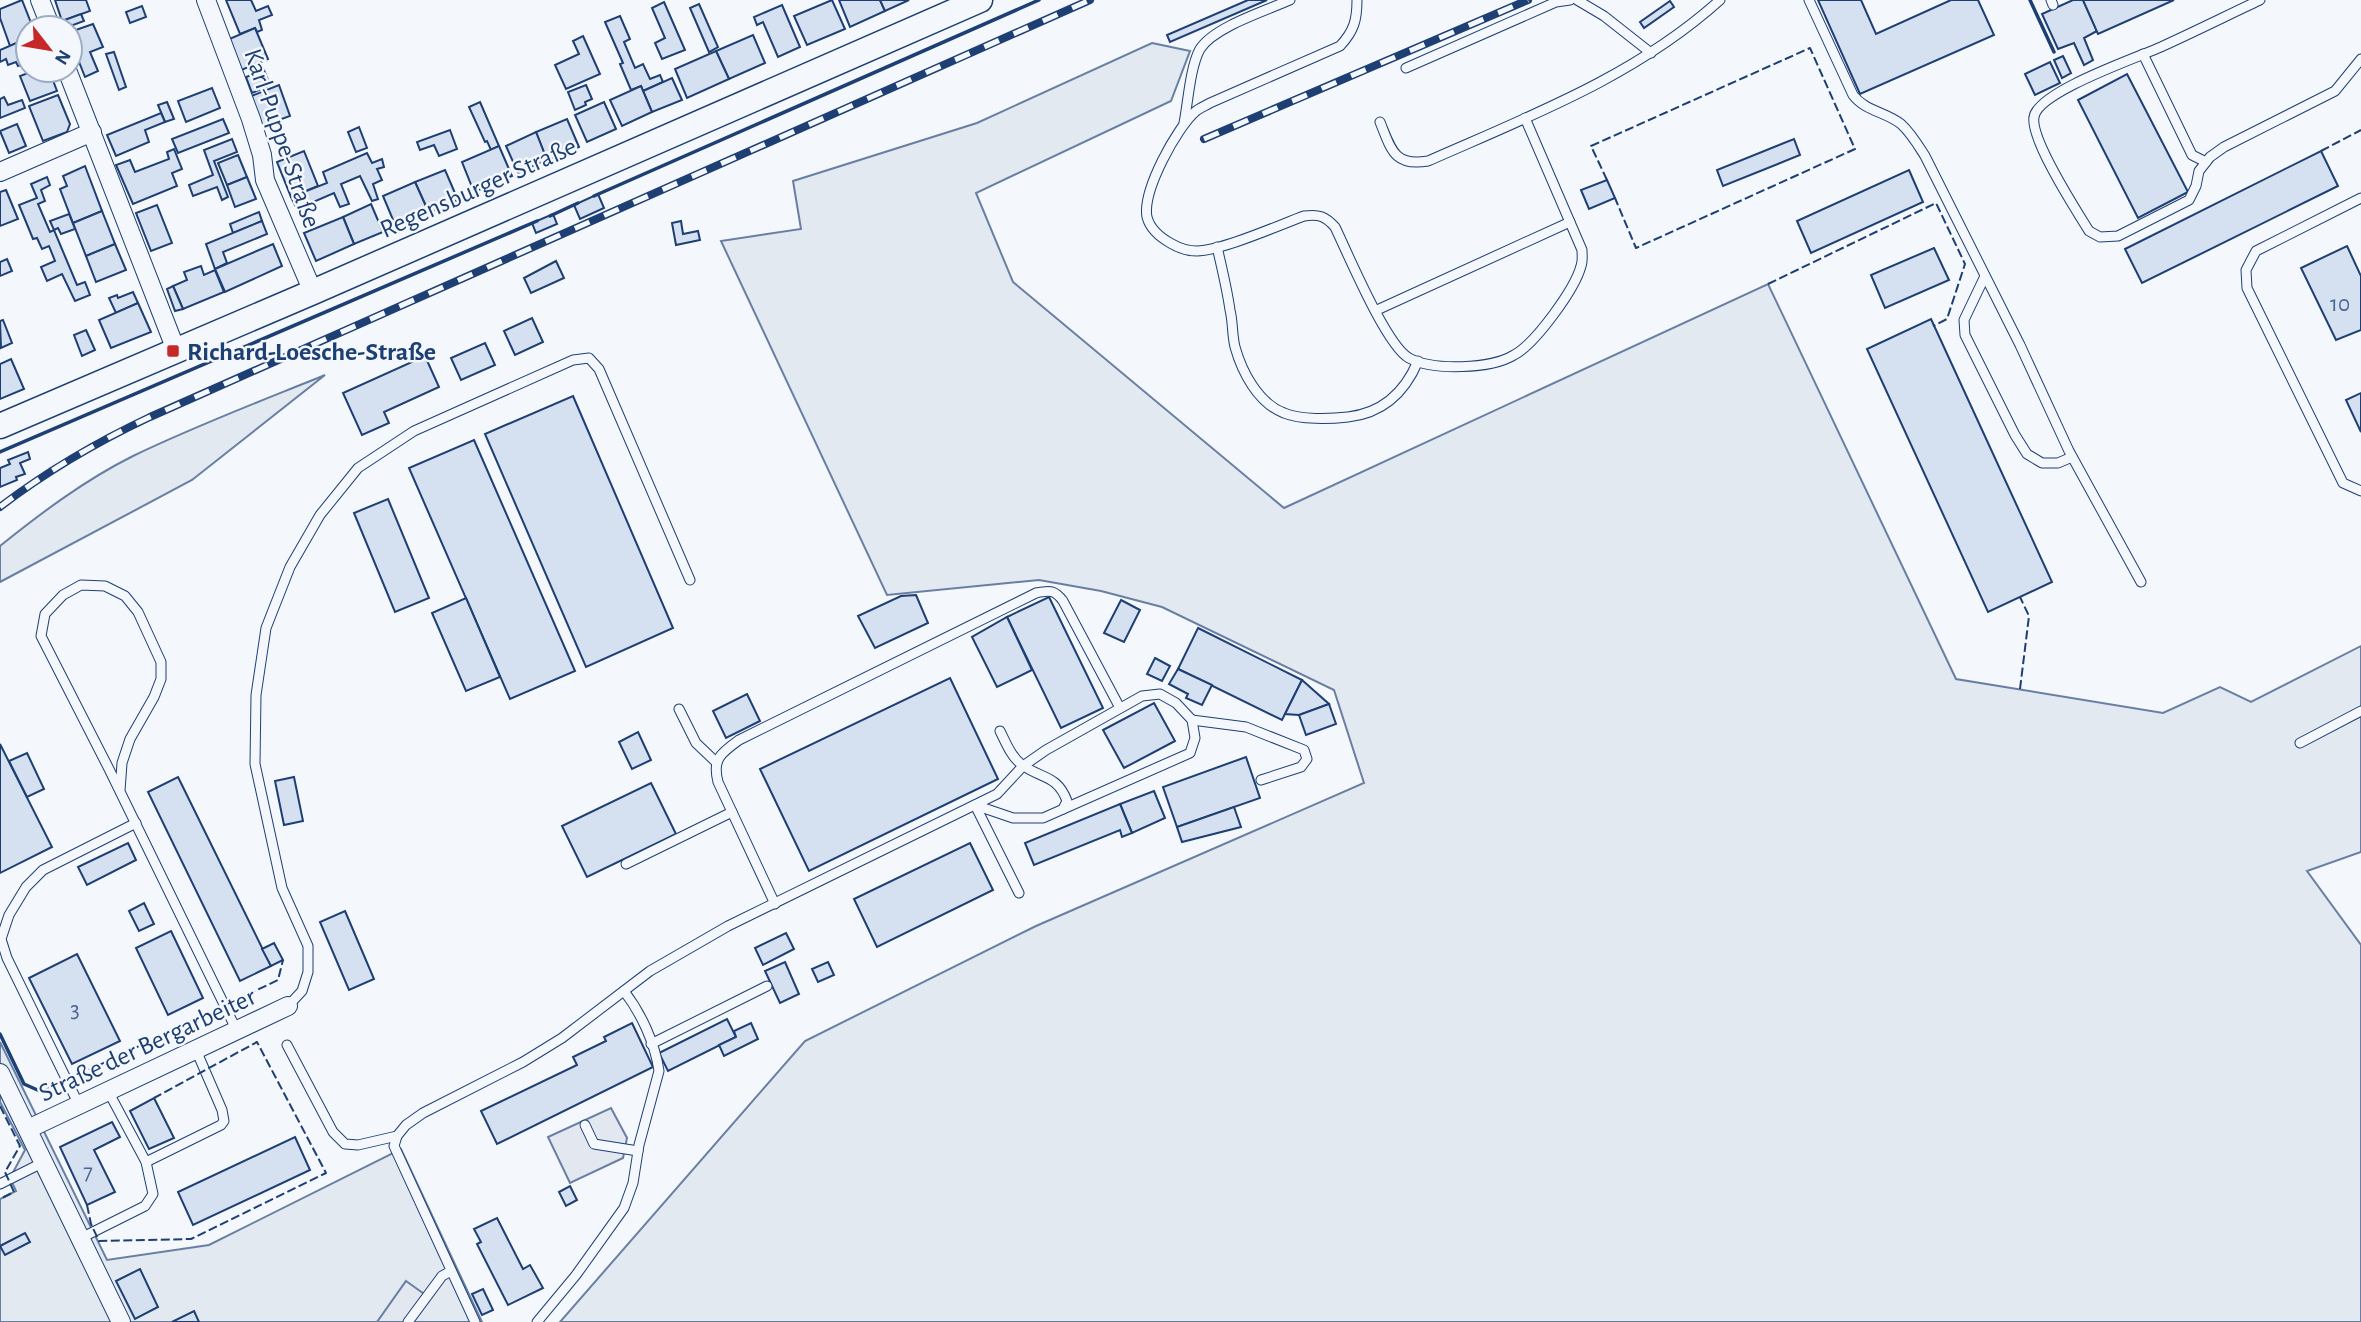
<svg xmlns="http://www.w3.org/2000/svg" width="2361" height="1322" viewBox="0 0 2361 1322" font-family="'Alegreya Sans',sans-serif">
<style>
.green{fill:#e3e9f0;stroke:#687fa3;stroke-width:2}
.parking{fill:#e3e8f0;stroke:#687fa3;stroke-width:2}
.building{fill:#d5e0f0;stroke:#1d3f73;stroke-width:2}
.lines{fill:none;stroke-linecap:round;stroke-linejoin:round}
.service-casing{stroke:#1d3f73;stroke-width:11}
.minor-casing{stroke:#1d3f73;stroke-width:20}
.secondary-casing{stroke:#1d3f73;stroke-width:27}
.service{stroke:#f4f7fb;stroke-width:9}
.minor{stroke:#f4f7fb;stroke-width:18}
.secondary{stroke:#f4f7fb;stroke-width:24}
.rail-casing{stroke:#1d3f73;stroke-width:8}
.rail{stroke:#f4f7fb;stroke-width:5;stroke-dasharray:16;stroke-linecap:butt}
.fence{stroke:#1d3f73;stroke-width:2;stroke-dasharray:9 3.5;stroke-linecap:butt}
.wall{stroke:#1d3f73;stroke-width:3.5}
.poi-dot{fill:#c62828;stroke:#f4f7fb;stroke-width:2.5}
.labels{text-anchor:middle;stroke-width:5;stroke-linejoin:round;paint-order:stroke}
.number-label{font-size:23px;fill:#4b6792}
.street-label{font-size:26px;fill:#1d3f73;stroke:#f4f7fb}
.poi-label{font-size:26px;font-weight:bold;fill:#1d3f73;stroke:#f4f7fb;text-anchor:start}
</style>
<rect width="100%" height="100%" fill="#f4f7fb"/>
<!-- green -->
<g class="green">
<path d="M1152,43l38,8 -19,50 -195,92 37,89 271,226 484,-224 188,395 207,34 57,-26 31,15 110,-56v206l-54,19 54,74v377h-1801l245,-281 231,-115 328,-143 -30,-93 -172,-83 -61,-16 -62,-11 -152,15 -166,-354 80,-12 -8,-48 184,-58z"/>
<path d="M325,375l-133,105 -192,102v-36c41,-33 85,-66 133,-90 62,-30 128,-55 192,-81z"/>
<path d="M0,1042l107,218 102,-15 192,-96 81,173h-482v-123l16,-8 -6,-13 15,-28 -25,-48z"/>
</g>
<!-- parking -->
<g class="parking">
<path d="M611,1108l16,30 -4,20 -53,25 -22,-46z"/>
<path d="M406,1281l21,15 -19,26h-31z"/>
</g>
<!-- building -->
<g class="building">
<path d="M22,0l11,28h-5v10l-18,8 -10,-28v-9z"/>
<path d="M55,0h31l4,11 -28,10z"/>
<path d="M226,0h25l5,11 12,-5 4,9 -13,5 3,10 -5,2 -2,-4 -15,6z"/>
<path d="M832,0l13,29 -38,16 -13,-29z"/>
<path d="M839,0h41l5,11 -35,16z"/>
<path d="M880,0h29l-24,11z"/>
<path d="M1248,0h19l-97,42 -3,-7z"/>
<path d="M1818,0h43l15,34 75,-34h27l16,35 -134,59z"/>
<path d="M2073,0h10l14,31 -13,7 9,22 -9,5 -10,-22 -16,6 -16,-35z"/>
<path d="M2083,0h91l-76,34z"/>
<path d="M1670,1l4,6 -30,21 -4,-6z"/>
<path d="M664,2l21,48 -23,9 -7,-16 10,-5 -13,-30z"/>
<path d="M699,4l19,43 -9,5 -19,-44z"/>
<path d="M782,5l18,42 -22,10 -15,-35 -6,3 -3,-8z"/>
<path d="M142,6l4,11 -16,6 -4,-11z"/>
<path d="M81,14l3,7 -19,7 -3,-7z"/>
<path d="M620,16l10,23 -6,3 11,26 8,-4 7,15 10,-4 3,7 -20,9 -2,-5 -10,4 -11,-26 3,-1 -18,-41z"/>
<path d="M93,24l10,23 -13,5 8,19 -13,6 -15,-38v-7z"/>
<path d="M255,28l13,31 -29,12 -12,-31z"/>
<path d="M753,35l12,28 -36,16 -13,-28z"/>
<path d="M583,36l17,38 -34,15 -11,-24 24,-11 -6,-13z"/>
<path d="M28,38v24l-10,4 -2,-4 -8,3 -2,-6 -6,3v-12z"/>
<path d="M716,51l13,28 -42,19 -12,-29z"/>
<path d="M114,52l12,35 -7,3 -13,-36z"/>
<path d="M2063,56l8,17 -9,5 -8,-18z"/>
<path d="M2050,62l10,21 -25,12 -10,-21z"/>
<path d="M36,70h13l8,21 -27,10 -10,-25z"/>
<path d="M264,70l6,15 -18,8 -6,-16z"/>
<path d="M2127,74l61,118 -50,26 -60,-118z"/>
<path d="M672,78l10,22 -30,12 -9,-21z"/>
<path d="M279,85l11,31 -30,11 -11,-30z"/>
<path d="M586,85l6,14 -7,3 1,3 -11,5 -7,-18z"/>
<path d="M641,86l11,26 -30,14 -12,-26z"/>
<path d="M212,88l8,20 -34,14 -8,-21z"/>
<path d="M58,95l12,29 -3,8 -24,9 -14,-35z"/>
<path d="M4,97l4,8 14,-5 3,8 -25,10v-19z"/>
<path d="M167,102l7,17 -9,3 -7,-17z"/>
<path d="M480,102l19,44 -8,4 -4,-9 -2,1 -16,-35z"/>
<path d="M604,102l12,27 -29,13 -12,-27z"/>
<path d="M161,113l4,9 -20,8 4,12 -33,14 -9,-21z"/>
<path d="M223,119l6,14 -51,20 -6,-14z"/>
<path d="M567,119l12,28 -32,13 -11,-28z"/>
<path d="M17,124l9,22 -17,7 -9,-22z"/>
<path d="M359,127l8,21 -11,4 -8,-20z"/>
<path d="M450,130l7,19 -18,7 -5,-11 -14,5 -3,-8z"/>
<path d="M536,132l11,28 -29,13 -12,-27z"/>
<path d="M232,139l5,13 -23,9 14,36 -6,3 -5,-13 -24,9 -4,-11 24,-10 -9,-25z"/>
<path d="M1794,139l6,16 -77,31 -6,-16z"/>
<path d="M499,146l13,30 -38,16 -12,-30z"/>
<path d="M174,149l8,20 -10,4 5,13 -44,18 -17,-39 14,-5 5,12 34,-13 -2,-7z"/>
<path d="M304,151l14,35 -27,11 -14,-35z"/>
<path d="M2321,151l17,35 -196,97 -17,-34z"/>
<path d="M367,153l5,10 10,-4 2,8 -7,2 5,11 -9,4 5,15 -6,2 -12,-25 -19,8 8,20 -9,3 -6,-14 -37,16 -6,-12 36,-14 -4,-11z"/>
<path d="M238,155l9,22 -20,8 -9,-22z"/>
<path d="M85,166l17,45 -29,12 -13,-34 7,-3 -4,-10z"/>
<path d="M445,170l13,30 -29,13 -14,-31z"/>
<path d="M1909,170l14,32 -112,51 -14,-32z"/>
<path d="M47,177l3,8 -9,5 4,11 -7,3 12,28 4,-2 23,55 8,-3 5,13 -15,6 -13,-27 -15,7 -6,-14 14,-6 -6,-15 -7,3 -5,-11 -4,1 -14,-34 18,-7 -6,-14z"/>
<path d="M247,177l9,22 -21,8 -8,-22z"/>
<path d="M1607,180l8,18 -26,11 -8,-19z"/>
<path d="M415,182l14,31 -33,14 -13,-31z"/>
<path d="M6,190l12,29 -18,7v-34z"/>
<path d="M598,194l6,14 -24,11 -6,-14z"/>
<path d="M371,204l12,28 -29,12 -11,-27z"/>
<path d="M157,205l15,38 -21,8 -15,-38z"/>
<path d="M102,211l13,33 -29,12 -13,-33z"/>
<path d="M259,212l3,9 -29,12 -3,-9z"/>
<path d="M69,214l6,15 -14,5 -3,-6 -4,2 -4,-9z"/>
<path d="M553,214l4,10 -21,9 -4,-10z"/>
<path d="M343,217l11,27 -38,17 -12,-28z"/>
<path d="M262,221l5,13 -44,18 4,11 -12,6 -9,-25z"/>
<path d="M681,221l2,13 15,-3 2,9 -24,5 -4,-22z"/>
<path d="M115,244l11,26 -30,12 -10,-26z"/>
<path d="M273,244l9,22 -57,26 -10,-23z"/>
<path d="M2347,246l14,30v54l-25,10 -35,-72z"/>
<path d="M1934,248l15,32 -64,28 -14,-33z"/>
<path d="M7,259l5,12 -12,5v-14z"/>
<path d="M556,261l8,17 -33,15 -7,-15z"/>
<path d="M201,266l3,9 11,-5 9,22 -41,17 -10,-23 14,-6 -3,-8z"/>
<path d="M173,286l10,23 -8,2 -8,-22z"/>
<path d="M133,292l5,11 -22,10 -7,-15 8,-3 1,3z"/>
<path d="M138,303l13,29 -40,16 -12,-28z"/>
<path d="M532,318l11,24 -28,13 -11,-24z"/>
<path d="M1931,319l121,263 -64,30 -121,-263z"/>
<path d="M3,320l9,23 -11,5 -1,-27z"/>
<path d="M86,330l9,20 -13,6 -8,-21z"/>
<path d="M485,343l10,22 -34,15 -10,-22z"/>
<path d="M425,356l14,31 -55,25 5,11 -27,12 -19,-42z"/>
<path d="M11,359l13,30 -24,10v-35z"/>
<path d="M2361,393v39l-15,-32z"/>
<path d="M573,396l100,232 -87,39 -101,-233z"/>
<path d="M474,440l101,231 -65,28 -101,-231z"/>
<path d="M28,452l2,7 -10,4 5,11 -9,3 1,3 -17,7v-19l10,-4 -2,-4z"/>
<path d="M388,499l41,99 -34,14 -41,-99z"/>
<path d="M916,595l12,28 -53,25 -17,-32 43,-20z"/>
<path d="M1049,597l54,111 -42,20 -54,-111z"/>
<path d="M466,598l34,79 -34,14 -34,-78z"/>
<path d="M1121,600l19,10 -16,32 -20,-9z"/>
<path d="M1007,617l25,53 -35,17 -25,-50z"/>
<path d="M1198,628l104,52 -20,40 -104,-51z"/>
<path d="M1155,658l15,8 -8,15 -15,-7z"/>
<path d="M1178,669l34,16 -10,20 -16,-7 2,-4 -19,-10z"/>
<path d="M950,678l48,101 -189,92 -49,-102z"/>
<path d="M1302,680l27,24 -30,11 -14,-1z"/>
<path d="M747,694l13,27 -34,17 -13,-27z"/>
<path d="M1154,703l21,38 -51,27 -21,-38z"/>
<path d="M1329,704l7,20 -30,11 -7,-20z"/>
<path d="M638,732l13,28 -19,9 -13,-27z"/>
<path d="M0,744l52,103 -52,26z"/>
<path d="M27,753l17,36 -17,8 -18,-36z"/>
<path d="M1246,757l14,41 -83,29 -14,-40z"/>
<path d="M178,777l93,189 -31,15 -92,-189z"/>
<path d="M294,777l9,44 -19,4 -9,-44z"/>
<path d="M651,783l25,51 -89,43 -25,-51z"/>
<path d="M1154,791l11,27 -33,15 -12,-29z"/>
<path d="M1120,804l12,29 -10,4 -2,-7 -86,35 -9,-22z"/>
<path d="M1234,807l7,20 -59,15 -5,-15z"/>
<path d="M128,843l8,17 -49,25 -9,-18z"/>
<path d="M970,843l23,47 -116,57 -23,-48z"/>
<path d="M144,903l10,21 -15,7 -10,-20z"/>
<path d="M345,911l29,68 -25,11 -29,-68z"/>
<path d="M171,931l32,67 -35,17 -32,-67z"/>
<path d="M786,933l8,16 -31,16 -8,-17z"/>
<path d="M274,943l9,17 -12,6 -9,-17z"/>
<path d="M77,954l43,87 -48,23 -43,-86z"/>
<path d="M785,962l14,32 -19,9 -15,-32z"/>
<path d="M828,962l6,13 -16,7 -6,-13z"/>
<path d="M727,1019l9,18 -68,34 -9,-18z"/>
<path d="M632,1023l21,44 -156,77 -16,-33 96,-46 -4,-8 33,-16 -2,-4z"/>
<path d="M751,1023l7,16 -34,17 -5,-11 17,-8 -2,-6z"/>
<path d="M154,1098l20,40 -25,11 -19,-38z"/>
<path d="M112,1122l8,15 -26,13 21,42 -28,13 -27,-58z"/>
<path d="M295,1137l15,33 -117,55 -15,-33z"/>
<path d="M570,1186l7,14 -11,6 -7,-14z"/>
<path d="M497,1218l26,51 7,-4 13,23 -35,17 -31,-61 4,-2 -7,-13z"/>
<path d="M25,1233l5,9 -25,13 -5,-9z"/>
<path d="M140,1269l18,38 -23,12 -19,-38z"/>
<path d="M483,1289l10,21 -11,5 -10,-21z"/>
<path d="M194,1311l5,11h-27z"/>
</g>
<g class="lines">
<!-- service casing -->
<g class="service-casing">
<g id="service">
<path d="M1357,0c0,20 -3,31 -17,46l-130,57c-5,3 -10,5 -14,8 -19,16 -54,80 -49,106 3,12 14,21 25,27 7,4 16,7 25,7 26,-1 80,-25 107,-35 15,-2 21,0 31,11 13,27 51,118 74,131 24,13 82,11 105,-3 21,-11 61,-66 67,-89 2,-5 1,-11 1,-16l-57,-132"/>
<path d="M1577,0l27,16 47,37"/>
<path d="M1809,0l44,95c12,16 33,17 48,29 10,9 17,21 24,32l95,189 49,106 72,131"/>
<path d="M2051,0l2,5"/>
<path d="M2260,0c-32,15 -64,31 -97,46 -23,11 -125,45 -129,71 -4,22 42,93 55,114l11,6 18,-1 71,-36 7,-14 3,-15 11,-14 14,-10 111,-56 26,-32"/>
<path d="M2143,54l49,101 14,7"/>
<path d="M1406,68l150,-66 14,-2"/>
<path d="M1380,122c11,27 14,45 48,39 102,-45 208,-85 292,-161"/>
<path d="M1184,123c4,-20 6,-56 16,-74 14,-22 65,-38 90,-49"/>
<path d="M2361,198l-105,53 -10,19 1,18 96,195 18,8"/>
<path d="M1217,247c5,21 10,42 13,63 3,12 2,25 5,37 7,25 23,56 49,66 17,7 46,6 64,4 35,-4 57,-25 70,-56"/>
<path d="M1985,276l-21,44 1,15 50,100 12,19 15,9h16l14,-6"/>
<path d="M1377,310l193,-88"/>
<path d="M679,709l17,34 20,19"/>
<path d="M1192,720l54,7 58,23 3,9 -6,8 -40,13"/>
<path d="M1000,731c6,12 11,25 21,33 19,15 36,10 46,37l-4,8"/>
<path d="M2300,743l61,-32"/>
<path d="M120,791l2,-28 8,-24 24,-42 7,-18v-17l-23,-50 -13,-16 -20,-10 -24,-1 -18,10 -18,19 -4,22 68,133 128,262"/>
<path d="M975,805l44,88"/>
<path d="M626,864l106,-52"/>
<path d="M775,904l-57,-122c-6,-23 3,-29 21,-42l297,-147c14,-3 19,-3 27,8l57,107"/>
<path d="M288,1006l14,-15 6,-19v-26l-26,-58 -27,-124 1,-69 10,-67 24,-61 30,-52 38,-47 56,-37 159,-71 16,-2 10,11 91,211"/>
<path d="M651,1044l116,-58"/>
<path d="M287,1045l46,87 12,12 13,1 39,-9 9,-11 17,-12 100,-51 39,-24 88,-67 78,-45 269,-132 26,-28 23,-16 96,-54 18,-2 16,9 16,17 3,18 -5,15 -147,65h-30l-38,-13"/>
<path d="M79,1105l-72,-147 -6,-19 8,-24 17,-28 17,-17 93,-47"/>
<path d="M585,1125l9,19 44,7"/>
<path d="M397,1136l-3,10 81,176"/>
<path d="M146,1162l75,-37 3,-4 -2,-11 -26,-60"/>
<path d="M0,1184l44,-22"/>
<path d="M81,1238l64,-32 8,-12 -7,-32 -38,-71"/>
<path d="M408,1322l34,-46 9,-5"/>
<path d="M537,1322l39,-47 48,-67 9,-25 6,-38 20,-74c-4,-28 -18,-58 -35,-80"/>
</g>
</g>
<!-- minor casing -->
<g class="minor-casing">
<g id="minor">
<path d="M40,0l11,28"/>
<path d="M206,0l45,119 11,36 3,25 48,112"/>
<path d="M67,70l109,280"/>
<path d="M0,172l92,-40"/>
<path d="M0,1073l121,249"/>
<path d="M28,1129l260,-123"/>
</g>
</g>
<!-- secondary casing -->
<g class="secondary-casing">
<path id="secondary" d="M0,426l313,-134 667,-292"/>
</g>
<!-- service -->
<use href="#service" class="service"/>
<!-- minor -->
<use href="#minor" class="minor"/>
<!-- secondary -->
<use href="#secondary" class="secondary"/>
<!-- rail casing -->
<g class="rail-casing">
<g id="rail">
<path d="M1204,139l324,-139"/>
<path d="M0,507c47,-36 97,-65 150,-90l940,-417"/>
</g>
</g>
<!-- rail -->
<use href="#rail" class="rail"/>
<!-- fence -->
<g class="fence">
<path d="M2321,151l40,-21"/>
<path d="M1607,180l-16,-34 219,-98 45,101 -219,99 -21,-50"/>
<path d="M1768,284l168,-81 29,61 -18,55 -14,7"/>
<path d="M2020,689l9,-73 -9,-19"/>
<path d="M55,1086l223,-106 5,-20"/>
<path d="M0,1106l20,40 -15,26 9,20 -14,7"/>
<path d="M87,1205l4,19 8,17 92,-2 135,-66 -69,-131 -103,56"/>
</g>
<!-- wall -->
<g class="wall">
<path d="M2030,0l24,52"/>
<path d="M594,196l445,-196"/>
<path d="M550,216l28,-13"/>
<path d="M0,452l537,-231"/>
<path d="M0,1034l24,50 18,8 13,-6"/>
</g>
</g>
<!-- markers -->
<rect class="poi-dot" x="166" y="344" width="14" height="14" rx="3.5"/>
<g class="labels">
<!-- number labels -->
<g class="number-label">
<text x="2340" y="311">10</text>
<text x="75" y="1017">3</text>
<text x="88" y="1179">7</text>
</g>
<!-- street labels -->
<g class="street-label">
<text transform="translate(283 138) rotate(71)" y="9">Karl-Puppe-Straße</text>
<text transform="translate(478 187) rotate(-24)" y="9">Regensburger Straße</text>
<text transform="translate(147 1044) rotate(-25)" y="9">Straße der Bergarbeiter</text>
</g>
<!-- poi labels -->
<g class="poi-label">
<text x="187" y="360">Richard-Loesche-Straße</text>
</g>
</g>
<!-- north arrow -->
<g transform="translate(49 49) rotate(121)"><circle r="33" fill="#f4f7fb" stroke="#9eadc5" stroke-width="2"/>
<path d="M0-5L12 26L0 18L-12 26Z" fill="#c62828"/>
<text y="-10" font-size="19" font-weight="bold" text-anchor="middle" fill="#1d3f73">N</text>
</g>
</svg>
